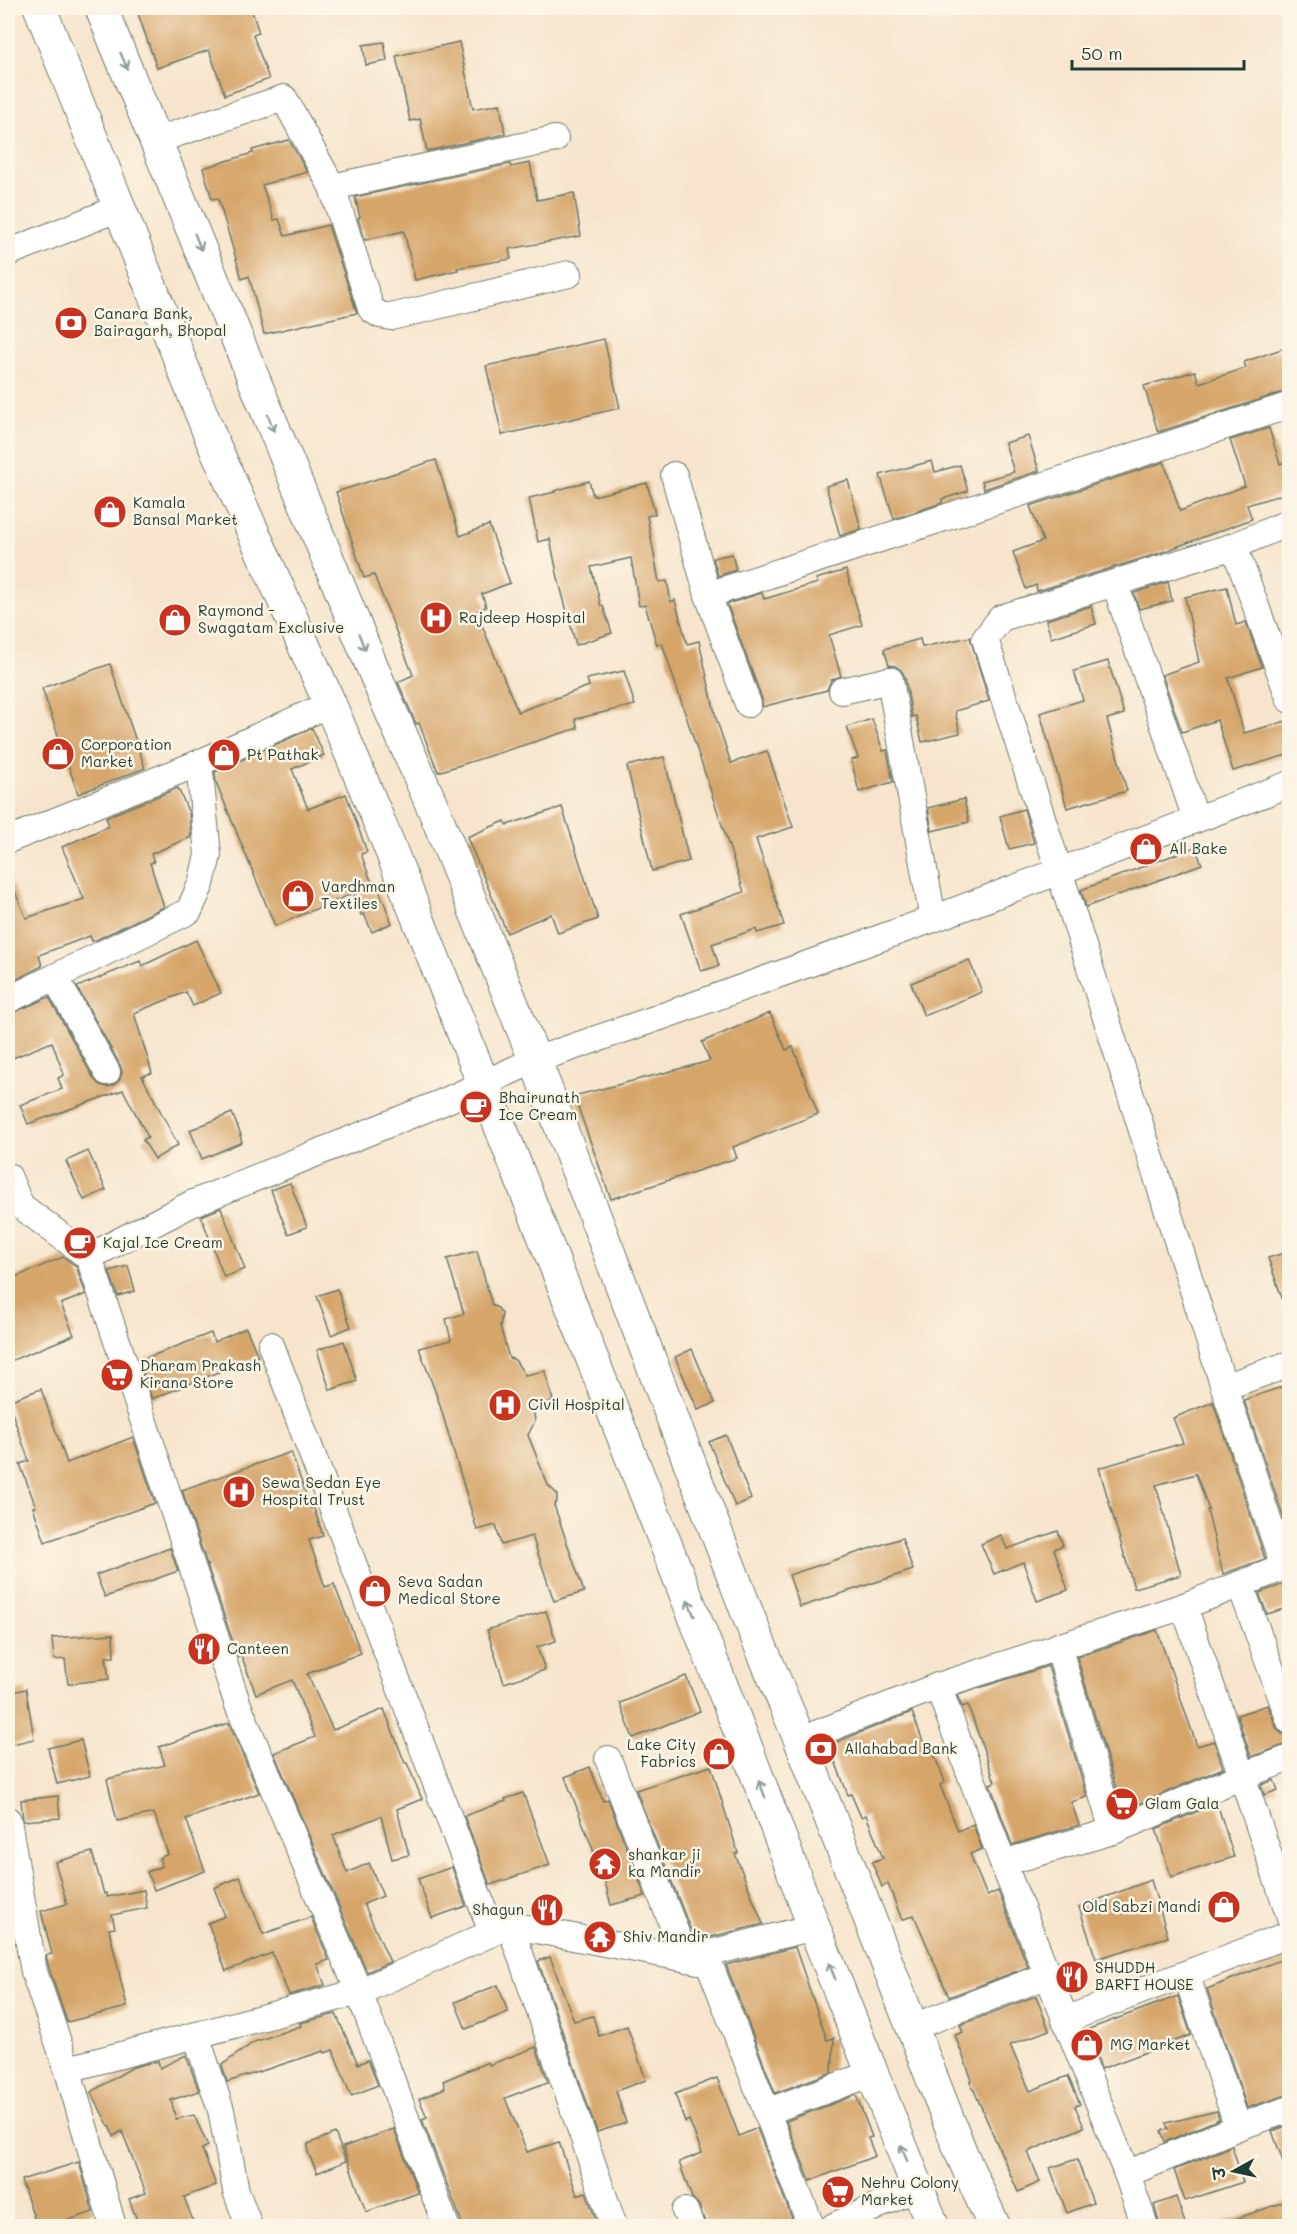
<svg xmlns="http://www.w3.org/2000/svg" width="1297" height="2234" viewBox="0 0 1297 2234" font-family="Mali,'Playpen Sans Deva',sans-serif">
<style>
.building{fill:#d6a56b}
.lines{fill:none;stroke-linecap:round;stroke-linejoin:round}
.minor-casing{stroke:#6a7869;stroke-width:28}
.major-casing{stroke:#6a7869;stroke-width:34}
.minor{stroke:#fff;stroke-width:26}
.major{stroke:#fff;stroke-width:32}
.oneway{stroke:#8f9e9a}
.labels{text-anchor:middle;stroke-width:5;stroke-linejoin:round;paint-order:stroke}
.poi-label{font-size:15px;fill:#1f3d34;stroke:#fcf5e5;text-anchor:start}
</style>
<rect width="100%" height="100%" fill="#fcf5e5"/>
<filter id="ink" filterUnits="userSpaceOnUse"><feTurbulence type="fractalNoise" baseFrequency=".0167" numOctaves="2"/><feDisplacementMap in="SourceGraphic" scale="12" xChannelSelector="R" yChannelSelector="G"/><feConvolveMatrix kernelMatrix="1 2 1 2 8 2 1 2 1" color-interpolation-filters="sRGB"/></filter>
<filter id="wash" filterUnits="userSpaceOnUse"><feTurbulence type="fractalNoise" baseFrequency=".008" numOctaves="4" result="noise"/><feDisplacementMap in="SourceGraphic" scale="24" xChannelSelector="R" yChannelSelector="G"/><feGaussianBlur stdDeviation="1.35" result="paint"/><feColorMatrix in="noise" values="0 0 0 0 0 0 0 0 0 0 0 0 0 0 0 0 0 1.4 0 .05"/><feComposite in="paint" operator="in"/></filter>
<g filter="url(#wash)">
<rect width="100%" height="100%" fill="#f6e5cc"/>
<g id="blocks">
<!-- building -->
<g class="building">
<path d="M136,8h115l8,25 -6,2 16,44 -44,16 -16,-45 -52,18z"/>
<path d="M384,42l3,19 -21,4 -3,-20z"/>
<path d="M459,42l14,67 27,-5 5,30 -78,17 -7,-32 -10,2 -14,-65z"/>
<path d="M289,140l18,32 -45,13 12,35 5,-1 6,17 43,-11 29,88 -93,21 -15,-58 -7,3 -24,-81 -6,1 -9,-31 50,-15 -1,-3z"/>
<path d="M530,163l7,37 37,-7 7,43 -72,13 2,10 -54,9 1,2 -43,10 -11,-49 -39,9 -7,-22 2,-1 -5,-20 155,-33 1,3z"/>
<path d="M604,339l16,69 -118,27 -16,-69z"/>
<path d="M1290,346v44l-132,42 -14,-46 51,-15 4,12 47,-15 -2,-6z"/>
<path d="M1269,428l11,36 10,-4v32l-43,13 5,14 -92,34 -123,38 -1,-6 -10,4 -13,-37 30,-11 -13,-35 134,-44 16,49 65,-25 -15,-46z"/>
<path d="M1028,436l11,35 -55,18 -2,-8 32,-9 -9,-29z"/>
<path d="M436,460l24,76 29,-11 21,58 -28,11 4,13 -10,4 42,101 71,-26 -2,-7 37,-8 11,34 -60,14 3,9 -140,44 -19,-49 -3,1 -18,-42 15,-7 -39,-100 -10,3 -28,-86z"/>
<path d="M932,461l3,11 25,-7 8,26 -26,8v4l-48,16 -14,-44z"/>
<path d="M848,480l13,49 -21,7 -14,-50z"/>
<path d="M589,481l4,15 54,-13 8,31 -8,2 12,66 8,-1 4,21 4,-2 12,44 12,-3 17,77 15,45 36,-12 26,76 -37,12 28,86 -27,8 -1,-4 -44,15 7,22 -18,5 -20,-57 63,-22 -82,-249 -5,2 -12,-40 -6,1 -8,-48 -40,9 10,39h2l9,27 -36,12 -18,-67 -8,-39 -12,3 -9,-44 26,-6 -1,-1z"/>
<path d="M732,554l4,16 -18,6 -5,-18z"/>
<path d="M846,570l16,55 -33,10 12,41 -10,4 -4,10 -65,17v-8l-35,-95 35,-11 2,6 54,-16 -2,-4z"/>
<path d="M1168,582l4,19 -33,8 -5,-16z"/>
<path d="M1227,587l9,38 10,-3 16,45 -34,11 16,55 46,-13v34l-57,17 -16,-51 -35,12 -20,-57 37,-13 -14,-65z"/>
<path d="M1091,606l5,18 -45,14 -5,-18z"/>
<path d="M970,637l19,64 -34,10 5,22 -38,9 -6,-26 -4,1 -7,-40 -4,-7 -6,-4 -6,-1 -5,-16 36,-10 2,8z"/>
<path d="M1108,661l16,53 -17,5 20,72 -60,17 -27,-95 43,-13 -9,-29z"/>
<path d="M110,664l35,104 -67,26 -36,-106z"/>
<path d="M872,719l11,32 4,-1 6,32 -34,10 -8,-32 7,-2 -11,-31z"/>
<path d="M312,728l12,27 -32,14 16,40 38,-15 21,58 -6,2 13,35 4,-2 14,36 -20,9 -8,-18 -3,1 -7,-22 -79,33 -59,-144 -1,-10z"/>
<path d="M664,757l25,104 -37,10 -25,-105z"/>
<path d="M178,788l11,25 2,24 -40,17 3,8 -4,1 14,44 -68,33 -4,1 -2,-5 -51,19 3,11 -34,18v-109l18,43 58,-19 -22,-52 47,-21 -3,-9z"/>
<path d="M964,799l5,23 -37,9 -4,-23z"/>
<path d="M562,807l36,112 -40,14 -7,-19 -44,19 -40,-96 38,-16 2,4z"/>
<path d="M1024,809l10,34 -25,6 -9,-33z"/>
<path d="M1195,847l7,17 -116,43 -5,-17z"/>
<path d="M196,940l25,53 -28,13 -7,-14 -52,21 18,60 -10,3 36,69 -23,14 -12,-19 5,-3 -25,-47 -95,34 -8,-19 42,-16 -4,-11 6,-3 -12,-33 -44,18v-45l41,-18 45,82 6,6 7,2 7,-2 6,-6 2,-7 -2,-7 -43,-78 63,-26 2,5z"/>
<path d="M969,960l13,32 -58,24 -13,-33z"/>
<path d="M770,1013l16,37 7,-3 25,67 -85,33 4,11 -126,41 -37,-103 136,-35 -8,-19z"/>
<path d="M232,1113l9,22h-1l2,7 -40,17 -12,-29z"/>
<path d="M88,1151l18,39 -22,10 -18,-39z"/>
<path d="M290,1183l17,44 -19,7 -17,-44z"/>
<path d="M221,1208l24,61 -21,8 -23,-61z"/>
<path d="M477,1251l15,54 6,3 4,6 -2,12 9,32 6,2 10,15 20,-4 8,30 -20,6 2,14 -7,14 20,50 9,9v7l-3,4 30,87 -30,9 -22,-65 -31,9 -5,-20 -19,5 -38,-128 -20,-54 32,-8 -5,-21 18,-5 -17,-55z"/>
<path d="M1290,1251v61h-3l-19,-54z"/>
<path d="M63,1257l13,9 10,28 -25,10 13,31 -66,27v-82z"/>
<path d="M128,1266l7,25 -17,5 -9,-25z"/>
<path d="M337,1289l14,38 -20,8 -14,-39z"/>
<path d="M246,1328l12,28 -106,43 -13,-38 72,-28 3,9z"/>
<path d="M344,1341l13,40 -27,9 -13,-40z"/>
<path d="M692,1349l23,54 -17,7 -23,-53z"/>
<path d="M1290,1384v153l-46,-137z"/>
<path d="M41,1389l26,74 66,-26 22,66 -110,39 -12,-35h3l-16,-43 9,-3 -21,-60z"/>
<path d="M1213,1402l52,157 -42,15 -16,-64h2l-13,-36 -40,11 25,90 -47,13 -35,-120 84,-25 -10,-25z"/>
<path d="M726,1435l25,64 -16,7 -26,-64z"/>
<path d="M291,1452l20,57 3,-1 9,28 -14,4 16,47 9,-3 27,69 -54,21 26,56 51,-21 21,54h2l15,36 -25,10 12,46 -17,4 -11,-43 -48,19 14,38 22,-10 14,33 -19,8 26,58 -23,10 -93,-219 41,-16 -23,-57 -36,14 -15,-39 -3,2 -56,-167z"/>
<path d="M1058,1531l5,14 -9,4 14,41 -31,11 -14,-39 -29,12 -13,-30 20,-9 6,14z"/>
<path d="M902,1538l11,32 -113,37 -11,-32z"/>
<path d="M170,1548l8,23 -73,26 -9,-22z"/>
<path d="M1290,1582v25l-23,7 -8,-21z"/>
<path d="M546,1611l10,30 -19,6 8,23 -41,13 -17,-53z"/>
<path d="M1157,1630l40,116 17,-5 9,27 -100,43 -46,-154z"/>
<path d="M113,1634l1,23h-8l3,22 -41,5 -3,-25 -11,1 -2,-22z"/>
<path d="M1048,1666l39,131 -16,5 8,23 -67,20 -22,-61 5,-2 -27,-77 -6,2 -5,-12z"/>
<path d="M686,1676l14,35 -67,27 -13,-35z"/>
<path d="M26,1689l8,50 -26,6v-52z"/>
<path d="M1268,1705l8,22 5,6 9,3v7l-39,14 -14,-42z"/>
<path d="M912,1712l12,32 5,-2 16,40 -5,3 18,46 15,-7 9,25 -12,5 17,42 11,-5 30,76 -79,30 -35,-82 -12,5 -14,-36 -6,3 -10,-25 11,-4 -17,-43 -5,2 -10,-23 -3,1 -19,-50z"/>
<path d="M229,1723l30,70 -73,26 19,52 -51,19 -7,-18 15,-6 -3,-8 9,-4 -14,-41 -37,8 -10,-42 58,-14 -6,-18z"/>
<path d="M81,1740l9,36 -33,8 -9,-36z"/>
<path d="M711,1766l27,87 -3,1 28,70 -68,17 -59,-151z"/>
<path d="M590,1767l13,34 5,-2 37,97 -34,9 -14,-54 -3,1 -29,-75z"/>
<path d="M1274,1780l4,10 -14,5 -3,-10z"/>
<path d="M523,1793l27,72 -60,20 -26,-69 42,-15 -1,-2z"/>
<path d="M58,1796l2,22 -37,3 -2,-21z"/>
<path d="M1217,1803l17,54 -63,20 -15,-48z"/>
<path d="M92,1852l12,42 2,-1 1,4 37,-7 3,18 -35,7 3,13 -6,1 18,78 -60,15 -18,-54 -3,-13 6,-1 -11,-43 26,-7 -12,-42z"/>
<path d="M452,1867l14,39 -34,12 -14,-39z"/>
<path d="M240,1877l23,57 48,-17 18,43 -12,4 8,21 -36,10 -17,-42 -46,18 -18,-48 17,-7 -11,-28z"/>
<path d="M1151,1880l17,57 -72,22 -17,-52z"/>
<path d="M795,1947l32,93 7,-2 -2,34 -57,21 -49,-128z"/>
<path d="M1290,1956v138l-43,14 -40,-119z"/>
<path d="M550,1957l24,64 19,-5 6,20 28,-10 19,54 -30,11 10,32 -29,9 -59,-171z"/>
<path d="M498,1985l10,27 -42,17 -11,-27z"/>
<path d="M1036,1996l13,34 -39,15 20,46 38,-15 12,28 -5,2 9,21 -56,25 12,30 -22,10 -48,-111 2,-1 -17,-45 8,-3 -3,-7z"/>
<path d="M1178,1996l13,39 -90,34 -12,-40z"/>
<path d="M336,2014l22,50 10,-4 10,25 -27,11 -18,-46 -8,3 -1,-2 -97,31 -5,-17 32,-23 47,-16 -1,-3z"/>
<path d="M536,2047l12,35 -43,16 22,54 32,-10 18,53 9,-3 12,34h-135l-41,-107 5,-2 -8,-18 26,-11 -2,-7 45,-19 1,3z"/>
<path d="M186,2055l13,36 -28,9 5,19 18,-4 14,31 -6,3 14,36 -32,12 11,29h-56l-10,-27 17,-6 -24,-62 -8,5 -23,-44 42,-25 25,-6 2,7z"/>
<path d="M717,2078l22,58 18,-8 38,98h-89l-7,-21 -7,-7 -13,-36 23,-9 -13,-33 -4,2 -10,-28z"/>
<path d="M856,2095l16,42 -4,1 7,18 -65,25 -24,-60z"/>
<path d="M1217,2111l2,8 -54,23 -4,-11 7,-2 -2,-6z"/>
<path d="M1290,2125v46l-3,1 -15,-41z"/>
<path d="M394,2129l24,64 -52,19 -23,-65z"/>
<path d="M335,2133l11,28 -29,12 -9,-21v-8z"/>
<path d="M1232,2146l11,36 -58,19 -11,-31z"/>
<path d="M1077,2159l16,44 -26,10 -17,-45z"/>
<path d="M79,2162l14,50 -42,14h-14l-16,-46z"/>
<path d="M1176,2197l10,29h-26l-6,-21z"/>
<path d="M1290,2200v26h-69v-2z"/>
</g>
</g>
</g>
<g filter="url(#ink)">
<use href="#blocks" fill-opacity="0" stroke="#6a7869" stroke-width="1.5"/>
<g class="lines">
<!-- minor casing -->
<g class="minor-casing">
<g id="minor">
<path d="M157,140l127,-42 48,89 39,122 9,6 11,2 178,-43"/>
<path d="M332,187l223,-48"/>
<path d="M8,253l111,-45"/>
<path d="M674,475l34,120 40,109"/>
<path d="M1234,546l56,154"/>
<path d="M1115,584l81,235"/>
<path d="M708,595l582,-190"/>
<path d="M842,691l48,-11 43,239"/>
<path d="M8,840l191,-77 131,-59"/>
<path d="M55,977l52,95"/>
<path d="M8,1000l181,-89 12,-27 7,-29 -9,-92"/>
<path d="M8,1176l13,30 68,51 149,448 121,287 87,234"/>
<path d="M89,1257l102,-53 252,-102 92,-42 131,-45 267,-96 357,-135"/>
<path d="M271,1345l221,587"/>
<path d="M1224,1387l-239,-748 16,-21 233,-72 56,-24"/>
<path d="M1284,1568l-60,-181 66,-23"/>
<path d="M1240,1584l50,137"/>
<path d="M1184,1606l106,311"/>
<path d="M1058,1646l55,185"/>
<path d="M938,1686l65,177 124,311 18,52"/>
<path d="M800,1740l138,-54 246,-80 106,-41"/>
<path d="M608,1759l78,200 128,-32"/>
<path d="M8,1820l26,152 34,99 45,155"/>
<path d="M1003,1863l110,-32 129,-55 48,-18"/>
<path d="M510,1925l104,301"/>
<path d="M1186,1974l52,153"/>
<path d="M1065,2020l225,-86"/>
<path d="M913,2027l135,-52"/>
<path d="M196,2035l25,75 15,81 13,35"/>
<path d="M68,2069l291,-77 151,-67 199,38 102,263"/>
<path d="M766,2112l107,-39"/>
<path d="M1127,2174l111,-47 52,-18"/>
<path d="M685,2211l6,15"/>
<path d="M834,2226l84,-39"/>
</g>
</g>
<!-- major casing -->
<g class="major-casing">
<g id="major">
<path d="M40,8l171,430 119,266 58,139 360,909 66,175 119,299"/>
<path d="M101,8l282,685 51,117 101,250 220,573 45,107 162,415 32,71"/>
</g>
</g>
<!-- minor -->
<use href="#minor" class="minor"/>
<!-- major -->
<use href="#major" class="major"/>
</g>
<!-- one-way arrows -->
<defs><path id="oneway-shaft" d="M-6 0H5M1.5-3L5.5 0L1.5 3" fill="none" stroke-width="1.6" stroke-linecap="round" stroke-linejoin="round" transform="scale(1.5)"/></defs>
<g class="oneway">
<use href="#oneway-shaft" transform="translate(124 61) rotate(67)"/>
<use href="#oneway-shaft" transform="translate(198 242) rotate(68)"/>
<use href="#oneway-shaft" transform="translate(271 423) rotate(68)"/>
<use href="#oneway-shaft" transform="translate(362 642) rotate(68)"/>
<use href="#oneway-shaft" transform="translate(691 1608) rotate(-112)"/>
<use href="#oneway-shaft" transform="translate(762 1789) rotate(-111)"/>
<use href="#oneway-shaft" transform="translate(832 1971) rotate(-112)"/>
<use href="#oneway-shaft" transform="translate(904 2153) rotate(-111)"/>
</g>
</g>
<!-- icons -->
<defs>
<g id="bank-disc" transform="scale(1.725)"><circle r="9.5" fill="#c8321e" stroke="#fcf5e5"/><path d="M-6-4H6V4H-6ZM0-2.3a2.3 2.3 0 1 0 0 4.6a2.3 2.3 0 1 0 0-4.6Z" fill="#fff"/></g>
<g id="shop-disc" transform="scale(1.725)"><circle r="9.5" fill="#c8321e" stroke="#fcf5e5"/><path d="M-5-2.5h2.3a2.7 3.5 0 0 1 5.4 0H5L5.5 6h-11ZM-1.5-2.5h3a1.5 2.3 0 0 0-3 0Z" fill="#fff"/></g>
<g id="hospital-disc" transform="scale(1.725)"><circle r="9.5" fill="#c8321e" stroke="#fcf5e5"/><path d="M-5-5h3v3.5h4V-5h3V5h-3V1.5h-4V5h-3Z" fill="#fff"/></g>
<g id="cafe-disc" transform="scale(1.725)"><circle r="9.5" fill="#c8321e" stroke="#fcf5e5"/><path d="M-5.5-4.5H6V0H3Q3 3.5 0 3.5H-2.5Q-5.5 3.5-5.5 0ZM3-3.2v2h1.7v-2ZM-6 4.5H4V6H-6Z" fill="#fff"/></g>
<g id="supermarket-disc" transform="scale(1.725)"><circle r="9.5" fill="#c8321e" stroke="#fcf5e5"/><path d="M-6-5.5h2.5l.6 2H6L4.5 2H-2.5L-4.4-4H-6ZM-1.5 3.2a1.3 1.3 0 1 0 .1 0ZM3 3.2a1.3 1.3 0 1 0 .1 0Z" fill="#fff"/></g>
<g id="restaurant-disc" transform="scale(1.725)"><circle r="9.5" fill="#c8321e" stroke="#fcf5e5"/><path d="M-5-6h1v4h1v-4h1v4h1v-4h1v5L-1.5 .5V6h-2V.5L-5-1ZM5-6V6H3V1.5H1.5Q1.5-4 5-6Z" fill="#fff"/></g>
<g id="temple-disc" transform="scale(1.725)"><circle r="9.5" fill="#c8321e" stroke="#fcf5e5"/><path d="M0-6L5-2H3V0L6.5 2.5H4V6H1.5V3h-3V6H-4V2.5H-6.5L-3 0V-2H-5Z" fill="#fff"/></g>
</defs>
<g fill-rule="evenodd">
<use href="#bank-disc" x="71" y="323"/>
<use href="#shop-disc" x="110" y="512"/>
<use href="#hospital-disc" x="436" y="618"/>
<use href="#shop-disc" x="175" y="620"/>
<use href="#shop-disc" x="58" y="754"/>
<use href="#shop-disc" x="224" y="755"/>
<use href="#shop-disc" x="1146" y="849"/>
<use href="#shop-disc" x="298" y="896"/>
<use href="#cafe-disc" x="476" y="1107"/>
<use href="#cafe-disc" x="80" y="1243"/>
<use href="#supermarket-disc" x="117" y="1375"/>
<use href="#hospital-disc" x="505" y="1405"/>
<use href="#hospital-disc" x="239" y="1492"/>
<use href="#shop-disc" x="375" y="1591"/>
<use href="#restaurant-disc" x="204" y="1649"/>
<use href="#bank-disc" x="821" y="1749"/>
<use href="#shop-disc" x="719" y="1754"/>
<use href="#supermarket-disc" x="1122" y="1804"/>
<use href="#temple-disc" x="605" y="1864"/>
<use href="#shop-disc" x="1224" y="1907"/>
<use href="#restaurant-disc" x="547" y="1910"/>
<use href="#temple-disc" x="600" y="1937"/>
<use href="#restaurant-disc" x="1072" y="1977"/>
<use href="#shop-disc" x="1087" y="2045"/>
<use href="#supermarket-disc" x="838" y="2192"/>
</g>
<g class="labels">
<!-- poi labels -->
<g class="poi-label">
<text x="94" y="319">Canara Bank,<tspan x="94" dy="17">Bairagarh, Bhopal</tspan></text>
<text x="133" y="508">Kamala<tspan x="133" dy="17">Bansal Market</tspan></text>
<text x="198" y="616">Raymond -<tspan x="198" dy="17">Swagatam Exclusive</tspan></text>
<text x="459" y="623">Rajdeep Hospital</text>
<text x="81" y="750">Corporation<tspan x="81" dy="17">Market</tspan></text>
<text x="247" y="760">Pt Pathak</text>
<text x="1169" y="854">All Bake</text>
<text x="321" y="892">Vardhman<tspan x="321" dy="17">Textiles</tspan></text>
<text x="499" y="1103">Bhairunath<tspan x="499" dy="17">Ice Cream</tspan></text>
<text x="103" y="1248">Kajal Ice Cream</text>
<text x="140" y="1371">Dharam Prakash<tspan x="140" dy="17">Kirana Store</tspan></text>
<text x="528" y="1410">Civil Hospital</text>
<text x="262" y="1488">Sewa Sedan Eye<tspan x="262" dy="17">Hospital Trust</tspan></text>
<text x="398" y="1587">Seva Sadan<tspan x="398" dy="17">Medical Store</tspan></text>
<text x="227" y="1654">Canteen</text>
<text x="696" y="1750" text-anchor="end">Lake City<tspan x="696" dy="17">Fabrics</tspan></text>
<text x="844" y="1754">Allahabad Bank</text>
<text x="1145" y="1809">Glam Gala</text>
<text x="628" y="1860">shankar ji<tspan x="628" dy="17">ka Mandir</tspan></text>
<text x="1201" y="1912" text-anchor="end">Old Sabzi Mandi</text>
<text x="524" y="1915" text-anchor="end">Shagun</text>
<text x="623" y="1942">Shiv Mandir</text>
<text x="1095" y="1973">SHUDDH<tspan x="1095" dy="17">BARFI HOUSE</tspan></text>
<text x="1110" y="2050">MG Market</text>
<text x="861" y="2188">Nehru Colony<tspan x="861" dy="17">Market</tspan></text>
</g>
</g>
<!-- margin -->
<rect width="1297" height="2234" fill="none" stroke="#fcf5e5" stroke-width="30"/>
<!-- north arrow -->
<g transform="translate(1234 2171) rotate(262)" stroke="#fcf5e5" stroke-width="4.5" paint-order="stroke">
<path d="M0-4.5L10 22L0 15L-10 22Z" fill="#1f3d34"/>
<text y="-9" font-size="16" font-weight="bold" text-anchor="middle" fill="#1f3d34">उ</text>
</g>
<!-- scale -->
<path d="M1072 60v9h172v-9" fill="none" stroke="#1f3d34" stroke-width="3"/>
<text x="1081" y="60" font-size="18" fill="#1f3d34" stroke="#fcf5e5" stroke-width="4.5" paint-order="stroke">50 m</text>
</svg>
